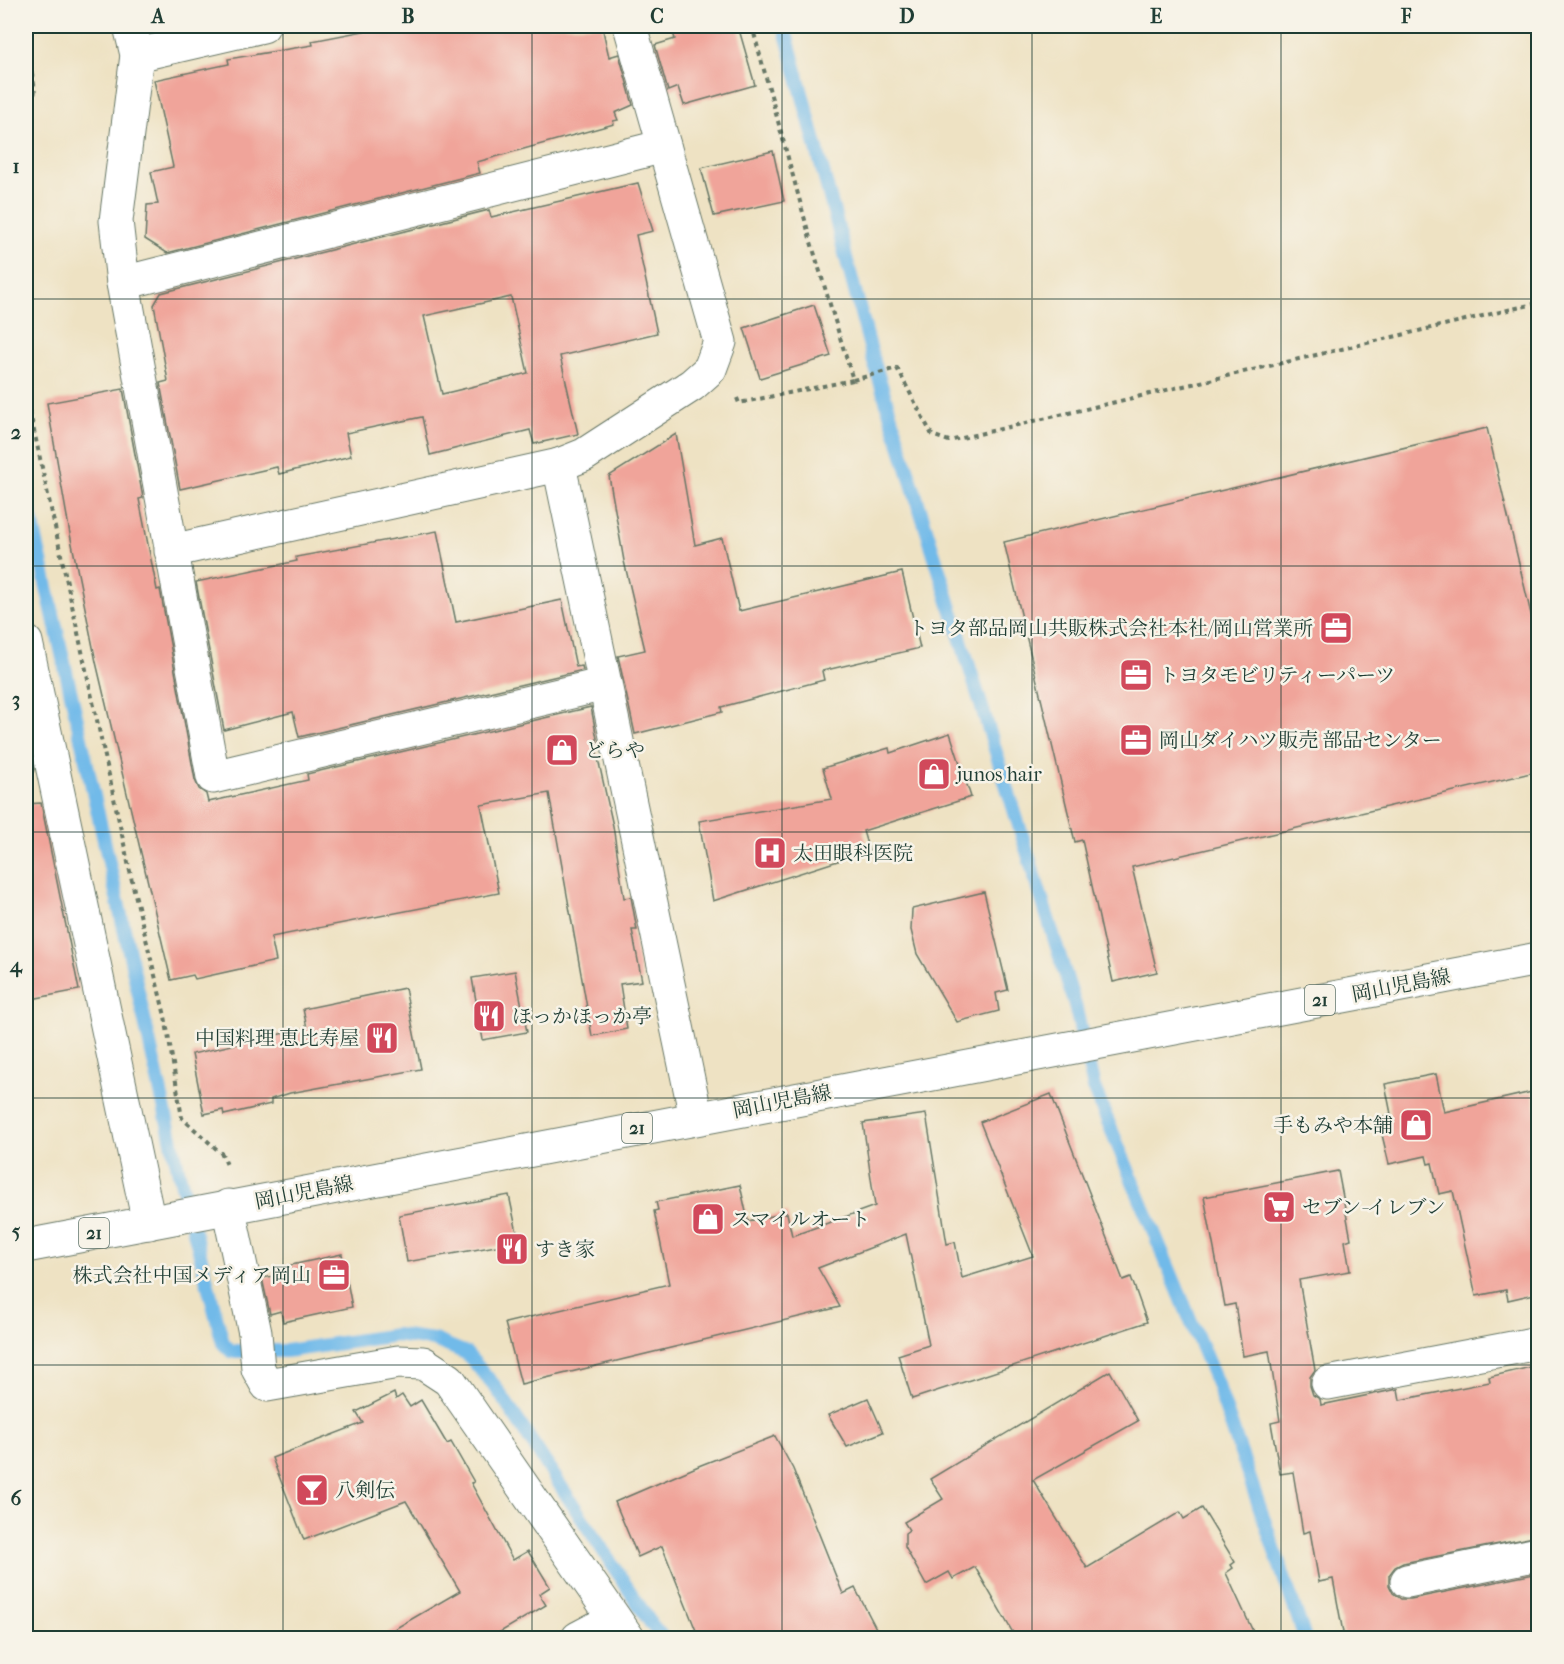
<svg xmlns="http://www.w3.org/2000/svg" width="1564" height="1664" viewBox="0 0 1564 1664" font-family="'IM FELL French Canon','Noto Serif JP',serif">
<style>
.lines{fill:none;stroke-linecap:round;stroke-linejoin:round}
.stream{stroke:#71bae9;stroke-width:14}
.building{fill:#f0a49a;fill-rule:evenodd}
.minor-casing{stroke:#677766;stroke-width:35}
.major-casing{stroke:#677766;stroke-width:35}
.path{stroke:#677766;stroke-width:4;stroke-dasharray:4.5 4.5;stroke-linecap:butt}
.minor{stroke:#fff;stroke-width:33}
.major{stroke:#fff;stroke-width:33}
.grid{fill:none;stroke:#1f3d34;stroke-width:1.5;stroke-opacity:0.55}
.labels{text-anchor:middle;stroke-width:5;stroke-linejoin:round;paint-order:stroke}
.shield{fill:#f7f3e8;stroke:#60746a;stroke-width:1.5}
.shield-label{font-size:18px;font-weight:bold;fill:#1f3d34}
.poi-label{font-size:20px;fill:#1f3d34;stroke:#f7f3e8;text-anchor:start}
.street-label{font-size:20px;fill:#1f3d34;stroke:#f7f3e8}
.neatline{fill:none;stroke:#1f3d34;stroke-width:2}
.grid-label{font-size:20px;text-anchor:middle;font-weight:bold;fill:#1f3d34}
</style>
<rect width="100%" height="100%" fill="#f7f3e8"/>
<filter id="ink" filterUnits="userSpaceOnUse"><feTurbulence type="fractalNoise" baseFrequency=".0167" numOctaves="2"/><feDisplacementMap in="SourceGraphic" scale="12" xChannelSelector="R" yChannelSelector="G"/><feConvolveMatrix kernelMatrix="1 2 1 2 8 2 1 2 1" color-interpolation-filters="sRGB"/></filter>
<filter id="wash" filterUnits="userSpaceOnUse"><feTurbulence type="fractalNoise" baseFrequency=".008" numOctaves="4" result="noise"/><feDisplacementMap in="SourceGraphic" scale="24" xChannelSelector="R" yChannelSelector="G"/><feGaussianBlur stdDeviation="1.35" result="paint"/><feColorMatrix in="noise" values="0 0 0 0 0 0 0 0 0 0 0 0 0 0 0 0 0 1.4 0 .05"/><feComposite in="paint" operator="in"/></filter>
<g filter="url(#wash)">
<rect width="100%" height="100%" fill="#eee2c3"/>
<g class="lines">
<!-- stream -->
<g class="stream">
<path d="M784,26l90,336 201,643 19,83 123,296 88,254"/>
<path d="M26,494l153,679 44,170 8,8h55l110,-16 38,5 32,13 29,33 157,239 11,13"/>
</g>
</g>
<g id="blocks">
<!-- building -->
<g class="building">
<path d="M368,26h234l7,31 10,-3 14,51 -18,8 3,7 -5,1 1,3 -137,38 3,11 -313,80 -22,-14 2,-34 11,-1 -7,-32 22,-5 -19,-87 75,-16 -1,-5 85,-14 -1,-4 57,-11z"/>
<path d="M671,26h67l17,59 -71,20 -6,-18 -10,4 -13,-46 20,-6z"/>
<path d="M773,151l11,50 -70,15 -13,-48z"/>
<path d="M638,183l15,48 -17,4 21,98 -97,23 18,78 -44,10 -4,-14 -100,25 -8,-38 -76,16 5,23 -72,18 -2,-7 -97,22 -20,-106 8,-2 -14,-76 7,-12 328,-83 2,7zM511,297l17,76 -86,21 -18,-78z"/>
<path d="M814,305l17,51 -71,22 -16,-50z"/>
<path d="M123,389l20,109 -4,1 18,91 3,-1 35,191 4,9 7,5 2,8 100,-22 -1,-6 284,-67 7,37 -3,1 18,81 11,72 7,-1 6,33h-5l10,51 -22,3 7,45 -35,7 -43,-243 -68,12 18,88 -228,44 5,24 -81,18 -2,-4 -22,5 -75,-318 -26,-128 -23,-131z"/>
<path d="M1487,428l52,220v123l-407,96 25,105 -44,10 -31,-142 -7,2 -71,-300z"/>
<path d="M676,434l19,111 27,-7 17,73 163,-39 18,76 -98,23 2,9 -103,27 1,5 -87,22 -17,-78 27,-6 -21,-89 -15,-85z"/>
<path d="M437,531l19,91 106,-22 14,67 6,-1 1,4 -284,67 -6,-25 -69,18 -28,-148 101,-21 -1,-4z"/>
<path d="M950,733l21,64 -108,34 6,20 -156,50 -14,-80 133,-22 -9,-31 66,-20 1,5z"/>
<path d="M41,803l38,187 -53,10v-196z"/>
<path d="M984,892l24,98 -12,3 3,18 -42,11 -40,-68 -6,-24 1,-21z"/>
<path d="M515,971l12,61 -44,8 -11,-62z"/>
<path d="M405,988l16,81 -131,24 -19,6v5l-47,11 -1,-5 -19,4 -12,-60 115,-26 -4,-19z"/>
<path d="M1436,1074l8,38 88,-20 7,30v171l-31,7 -2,-10 -30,6 -23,-105 -14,3 -7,-31 -4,1 -2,-8 -37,8 -11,-46 13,-4 -6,-30z"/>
<path d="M1051,1094l72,186 8,-3 16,45 -235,77 -14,-44 31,-10 -23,-111 -88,34 22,39 -319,77 -16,-61 164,-39 -15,-73 4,-1 -2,-8 84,-17 8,36 39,-8 5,23 83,-30 -12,-83 63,-9 21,130 8,-2 7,36 71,-22 -53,-134z"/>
<path d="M1338,1171l13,68 -6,2 5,30 -51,9 16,90 -5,7v9l3,9 7,4 1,6 77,-16 2,11 90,-18 -1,-5 50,-12v171l-136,27 -8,4 -6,8v10l4,8 8,6h10l128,-26v65h-195l-11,-59 -14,3 -9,-51 -7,2 -10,-61 -13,2 -9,-51 9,-2 -11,-70 -26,5 -8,-52 -10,2 -21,-109z"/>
<path d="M509,1195l10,47 -112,20 -8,-47z"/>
<path d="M342,1254l10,53 -69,15 -2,-11 -11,3 -8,-36 12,-2 -1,-7z"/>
<path d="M1110,1371l28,50 -105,59 54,88 93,-56 4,7 18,-11 33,54 -4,3 2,3 -7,5 30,65h-240l-41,-71 -22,12 -4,-7 -23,13 -21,-38v-14l4,-3 -5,-8 39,-23 -13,-20z"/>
<path d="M394,1393l2,6 6,-4 8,12 11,-7 26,44 4,-2 23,40 -3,1 42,77 15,-9 22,36 -11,7 7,11 -56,33h-111l81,-47 -54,-90 -102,39 -32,-82 91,-35 -7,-11z"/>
<path d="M868,1398l15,34 -36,15 -19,-32z"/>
<path d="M775,1436l18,33 50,125 12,-6 26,50h-182l-37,-92 -24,11 -23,-55 86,-37z"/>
</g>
</g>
</g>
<g filter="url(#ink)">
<use href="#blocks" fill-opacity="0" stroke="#677766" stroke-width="1.5"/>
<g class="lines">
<!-- minor casing -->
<g class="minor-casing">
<g id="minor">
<path d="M130,26l7,29 -21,166 7,62 90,494 392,-93"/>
<path d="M137,55l126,-29"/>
<path d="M123,283l541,-137"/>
<path d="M559,465l137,652"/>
<path d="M171,551l388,-86 25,-10 108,-70 18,-16 10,-27 -90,-316"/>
<path d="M26,642l123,581"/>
<path d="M228,1206l27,127 3,36 9,16 131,-23 25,1 26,17 179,258"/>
<path d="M1328,1383l210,-40"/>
<path d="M1407,1581l131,-27"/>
<path d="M578,1638l36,-19"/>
</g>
</g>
<!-- major casing -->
<g class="major-casing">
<path id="major" d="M26,1246l1512,-287"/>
</g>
<!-- path -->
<g class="path">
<path d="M26,46l9,43 -9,70"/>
<path d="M853,380l44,-12 35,67 17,6 589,-138"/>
<path d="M26,394l108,496 31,126 17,102 40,36 6,13"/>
<path d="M737,398l2,5 114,-23 -42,-138 -59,-216"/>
</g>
<!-- minor -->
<use href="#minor" class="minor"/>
<!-- major -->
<use href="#major" class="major"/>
</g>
</g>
<!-- grid -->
<path class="grid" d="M283,26v1612M532,26v1612M782,26v1612M1032,26v1612M1281,26v1612M26,299h1512M26,566h1512M26,832h1512M26,1098h1512M26,1365h1512"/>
<!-- icons -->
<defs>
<g id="office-square" transform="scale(1.725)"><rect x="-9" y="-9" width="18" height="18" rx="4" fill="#d1495b" stroke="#f7f3e8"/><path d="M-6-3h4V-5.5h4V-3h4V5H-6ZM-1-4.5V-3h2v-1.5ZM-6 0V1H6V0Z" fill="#fff"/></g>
<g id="shop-square" transform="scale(1.725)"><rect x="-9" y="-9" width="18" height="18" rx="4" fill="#d1495b" stroke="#f7f3e8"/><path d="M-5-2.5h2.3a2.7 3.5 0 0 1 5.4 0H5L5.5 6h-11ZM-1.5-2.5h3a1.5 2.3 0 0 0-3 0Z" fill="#fff"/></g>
<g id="hospital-square" transform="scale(1.725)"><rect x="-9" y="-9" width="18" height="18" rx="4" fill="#d1495b" stroke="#f7f3e8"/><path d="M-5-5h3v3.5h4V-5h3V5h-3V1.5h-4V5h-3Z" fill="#fff"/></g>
<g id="restaurant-square" transform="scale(1.725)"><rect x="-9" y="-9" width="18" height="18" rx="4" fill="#d1495b" stroke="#f7f3e8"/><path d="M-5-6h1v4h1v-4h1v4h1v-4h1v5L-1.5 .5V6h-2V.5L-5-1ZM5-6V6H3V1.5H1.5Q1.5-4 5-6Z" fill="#fff"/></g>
<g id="supermarket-square" transform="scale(1.725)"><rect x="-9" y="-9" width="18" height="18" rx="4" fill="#d1495b" stroke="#f7f3e8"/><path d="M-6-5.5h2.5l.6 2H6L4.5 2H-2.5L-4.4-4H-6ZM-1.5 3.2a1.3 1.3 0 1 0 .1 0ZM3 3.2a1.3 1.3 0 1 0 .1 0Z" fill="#fff"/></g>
<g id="bar-square" transform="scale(1.725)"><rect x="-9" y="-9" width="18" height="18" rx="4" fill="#d1495b" stroke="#f7f3e8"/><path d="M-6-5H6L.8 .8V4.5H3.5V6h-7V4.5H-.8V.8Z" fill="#fff"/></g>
</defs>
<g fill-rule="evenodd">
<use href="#office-square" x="1336" y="628"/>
<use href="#office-square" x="1136" y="675"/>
<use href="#office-square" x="1136" y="740"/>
<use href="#shop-square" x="562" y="750"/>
<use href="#shop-square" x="934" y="774"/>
<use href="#hospital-square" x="770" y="853"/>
<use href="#restaurant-square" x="489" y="1016"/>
<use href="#restaurant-square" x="382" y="1038"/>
<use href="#shop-square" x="1416" y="1125"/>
<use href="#supermarket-square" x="1279" y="1207"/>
<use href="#shop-square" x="708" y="1219"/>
<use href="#restaurant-square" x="512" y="1249"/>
<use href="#office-square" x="334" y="1275"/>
<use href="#bar-square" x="312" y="1490"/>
</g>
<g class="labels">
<!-- shield labels -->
<g class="shield">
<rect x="1305" y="985" width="30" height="30" rx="4.5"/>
<rect x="622" y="1113" width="30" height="30" rx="4.5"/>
<rect x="79" y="1218" width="30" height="30" rx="4.5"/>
</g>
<g class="shield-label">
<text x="1320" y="1006">21</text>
<text x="637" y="1134">21</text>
<text x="94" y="1239">21</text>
</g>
<!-- poi labels -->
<g class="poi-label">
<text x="1313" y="635" text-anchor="end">トヨタ部品岡山共販株式会社本社/岡山営業所</text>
<text x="1159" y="682">トヨタモビリティーパーツ</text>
<text x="1159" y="747">岡山ダイハツ販売 部品センター</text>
<text x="585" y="757">どらや</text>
<text x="957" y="781">junos hair</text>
<text x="793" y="860">太田眼科医院</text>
<text x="512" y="1023">ほっかほっか亭</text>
<text x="359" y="1045" text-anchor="end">中国料理 恵比寿屋</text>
<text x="1393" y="1132" text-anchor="end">手もみや本舗</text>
<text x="1302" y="1214">セブン-イレブン</text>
<text x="731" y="1226">スマイルオート</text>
<text x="535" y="1256">すき家</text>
<text x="311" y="1282" text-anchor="end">株式会社中国メディア岡山</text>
<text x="335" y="1497">八剣伝</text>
</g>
<!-- street labels -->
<g class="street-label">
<text transform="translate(1401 985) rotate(-11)" y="7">岡山児島線</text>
<text transform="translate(782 1101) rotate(-11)" y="7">岡山児島線</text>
<text transform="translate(304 1192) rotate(-11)" y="7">岡山児島線</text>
</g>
</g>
<!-- margin -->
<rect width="1564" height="1664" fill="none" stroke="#f7f3e8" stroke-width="66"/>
<rect x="33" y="33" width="1498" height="1598" class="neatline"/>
<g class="grid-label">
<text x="158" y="23">A</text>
<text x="408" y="23">B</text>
<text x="657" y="23">C</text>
<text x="907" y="23">D</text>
<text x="1156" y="23">E</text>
<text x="1406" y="23">F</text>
<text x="16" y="173">1</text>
<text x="16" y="439">2</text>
<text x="16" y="706">3</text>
<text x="16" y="972">4</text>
<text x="16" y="1238">5</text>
<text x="16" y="1505">6</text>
</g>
</svg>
